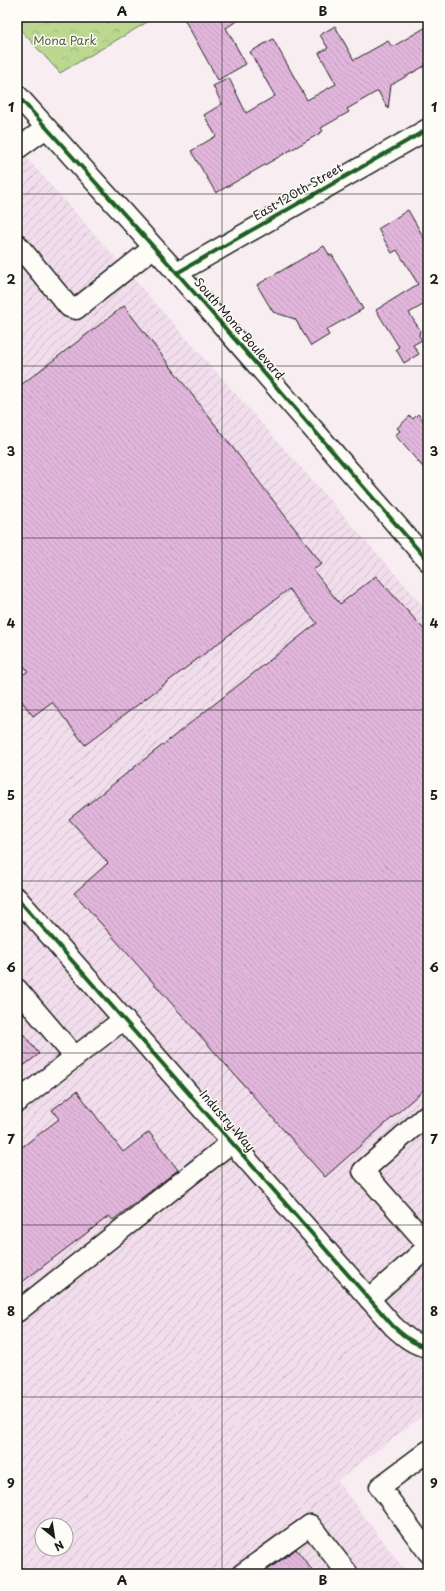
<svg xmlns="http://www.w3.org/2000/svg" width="445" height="1591" viewBox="0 0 445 1591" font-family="'Playpen Sans',sans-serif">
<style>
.industrial{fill:url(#industrial-furrows);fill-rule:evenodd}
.forest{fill:url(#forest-crowns);stroke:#6c7a56}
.building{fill:url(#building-back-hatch);stroke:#1c1c1c}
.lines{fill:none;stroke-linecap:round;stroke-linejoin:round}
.minor-casing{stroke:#1c1c1c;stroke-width:23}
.minor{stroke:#fdfcf7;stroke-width:20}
.cycleway-casing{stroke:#fdfcf7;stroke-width:6}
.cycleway{stroke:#1b5e20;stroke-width:4}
.grid{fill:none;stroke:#1c1c1c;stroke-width:1;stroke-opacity:0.55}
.labels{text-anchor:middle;stroke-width:3;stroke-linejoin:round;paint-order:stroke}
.park-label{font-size:12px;fill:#545e45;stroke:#fdfcf7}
.street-label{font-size:12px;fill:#1c1c1c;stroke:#fdfcf7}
.neatline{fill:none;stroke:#1c1c1c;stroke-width:1.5}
.grid-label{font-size:13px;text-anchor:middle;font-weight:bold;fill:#1c1c1c}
</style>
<defs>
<pattern id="industrial-furrows" width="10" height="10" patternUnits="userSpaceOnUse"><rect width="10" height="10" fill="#f1ddeb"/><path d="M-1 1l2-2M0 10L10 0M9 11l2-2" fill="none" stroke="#cebdc9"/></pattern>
<pattern id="forest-crowns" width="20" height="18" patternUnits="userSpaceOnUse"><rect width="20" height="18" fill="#bcd890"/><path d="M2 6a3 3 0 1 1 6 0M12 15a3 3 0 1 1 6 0" fill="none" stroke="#a1b97c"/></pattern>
<pattern id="building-back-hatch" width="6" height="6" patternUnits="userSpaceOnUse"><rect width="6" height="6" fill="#e2b6dc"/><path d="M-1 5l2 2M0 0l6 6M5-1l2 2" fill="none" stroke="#c19cbc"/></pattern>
</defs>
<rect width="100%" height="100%" fill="#f8eef2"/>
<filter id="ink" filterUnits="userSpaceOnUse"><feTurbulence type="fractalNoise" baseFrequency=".025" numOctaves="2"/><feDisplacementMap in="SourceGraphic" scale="8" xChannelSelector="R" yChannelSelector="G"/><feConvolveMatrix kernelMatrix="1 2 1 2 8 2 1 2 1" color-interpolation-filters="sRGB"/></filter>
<g filter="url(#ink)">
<!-- industrial -->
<path class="industrial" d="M17,147l411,464v801l-91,69 71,93h-391zM42,1525h24v24h-24z"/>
<!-- forest -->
<path class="forest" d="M17,17h139l-96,56 -43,-47z"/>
<!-- building -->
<g class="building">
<path d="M183,17h60l-17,11 20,36 -28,16z"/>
<path d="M335,26l19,34 34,-19 4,6 36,-21v38l-37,21 -3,24 -10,-18 -31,18 2,3 -28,16 2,3 -6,4 -101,58 -25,-42 25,-15 -12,-21 18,-11 -9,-18 16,-8 17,35 29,-17 -25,-44 23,-13 34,61 29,-16 -17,-31 9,-5 -8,-13z"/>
<path d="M408,210l20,35v57l-19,11 11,17 -1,6 3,4 -9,5 6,9 -15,9 -8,-14 3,-2 -23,-37 42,-26 -21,-34 -5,3 -14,-24z"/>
<path d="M324,246l6,10 2,-1 31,54 -37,21 3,5 -18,11 -16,-27 -22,-7 -16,-27z"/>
<path d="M124,306l198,258 -9,6 27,34 36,-28 52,58v452l-103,91 -251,-284 34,-30 -39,-44 248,-196 -28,-34 -204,156 -33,-43 -19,14 -16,-21v-16l11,-8 -11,-14v-269z"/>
<path d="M418,414l10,12v47l-33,-38 5,-4 -3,-3 13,-12 3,3z"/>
<path d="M17,1026l22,28 -22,17z"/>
<path d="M77,1091l46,61 26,-20 29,38 -65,50 -4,-4 -92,70v-135l42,-32 -7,-9z"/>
<path d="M296,1549l19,25h-53z"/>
</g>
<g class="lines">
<!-- minor casing -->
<g class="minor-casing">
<g id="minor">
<path d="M17,95l160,178 251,288"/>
<path d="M17,149l29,-21"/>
<path d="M17,244l52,63 7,2 77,-61"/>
<path d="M177,273l251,-144"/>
<path d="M17,898l376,428c11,10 21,19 35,21"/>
<path d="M17,989l58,68"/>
<path d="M17,1102l107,-83"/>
<path d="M428,1114l-65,57 65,74"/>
<path d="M369,1299l59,-52"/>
<path d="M17,1312l215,-170"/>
<path d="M428,1451l-48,36 48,65"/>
<path d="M242,1574l68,-49 38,49"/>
</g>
</g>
<!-- minor -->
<use href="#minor" class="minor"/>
<!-- cycleway casing -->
<g class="cycleway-casing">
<g id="cycleway">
<path d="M17,95l160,178 251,288"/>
<path d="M177,273l251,-144"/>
<path d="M17,898l376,428c11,10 21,19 35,21"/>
</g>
</g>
<!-- cycleway -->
<use href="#cycleway" class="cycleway"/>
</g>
</g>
<!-- grid -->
<path class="grid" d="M222,17v1557M17,194h411M17,366h411M17,538h411M17,710h411M17,881h411M17,1053h411M17,1225h411M17,1397h411"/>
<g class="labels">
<!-- park labels -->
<g class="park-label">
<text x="65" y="45">Mona Park</text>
</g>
<!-- street labels -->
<g class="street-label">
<text transform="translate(298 192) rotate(-30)" y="4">East 120th Street</text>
<text transform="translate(239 329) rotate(49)" y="4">South Mona Boulevard</text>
<text transform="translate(227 1121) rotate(49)" y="4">Industry Way</text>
</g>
</g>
<!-- margin -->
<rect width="445" height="1591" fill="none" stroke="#fdfcf7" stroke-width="44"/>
<!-- north arrow -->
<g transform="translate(54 1537) rotate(150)"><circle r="19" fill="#fdfcf7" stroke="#a3a29f"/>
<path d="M0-3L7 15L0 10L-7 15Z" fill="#1c1c1c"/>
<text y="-6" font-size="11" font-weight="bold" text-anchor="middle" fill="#1c1c1c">N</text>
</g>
<rect x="22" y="22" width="401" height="1547" class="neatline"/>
<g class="grid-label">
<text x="122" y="16">A</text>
<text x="323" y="16">B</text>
<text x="11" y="112">1</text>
<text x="434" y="112">1</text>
<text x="11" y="284">2</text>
<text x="434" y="284">2</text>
<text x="11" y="456">3</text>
<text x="434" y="456">3</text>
<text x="11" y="628">4</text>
<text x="434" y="628">4</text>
<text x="11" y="800">5</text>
<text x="434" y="800">5</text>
<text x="11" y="972">6</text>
<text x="434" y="972">6</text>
<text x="11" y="1144">7</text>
<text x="434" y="1144">7</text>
<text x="11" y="1316">8</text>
<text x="434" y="1316">8</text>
<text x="11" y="1488">9</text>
<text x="434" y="1488">9</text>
<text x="122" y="1585">A</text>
<text x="323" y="1585">B</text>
</g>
</svg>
